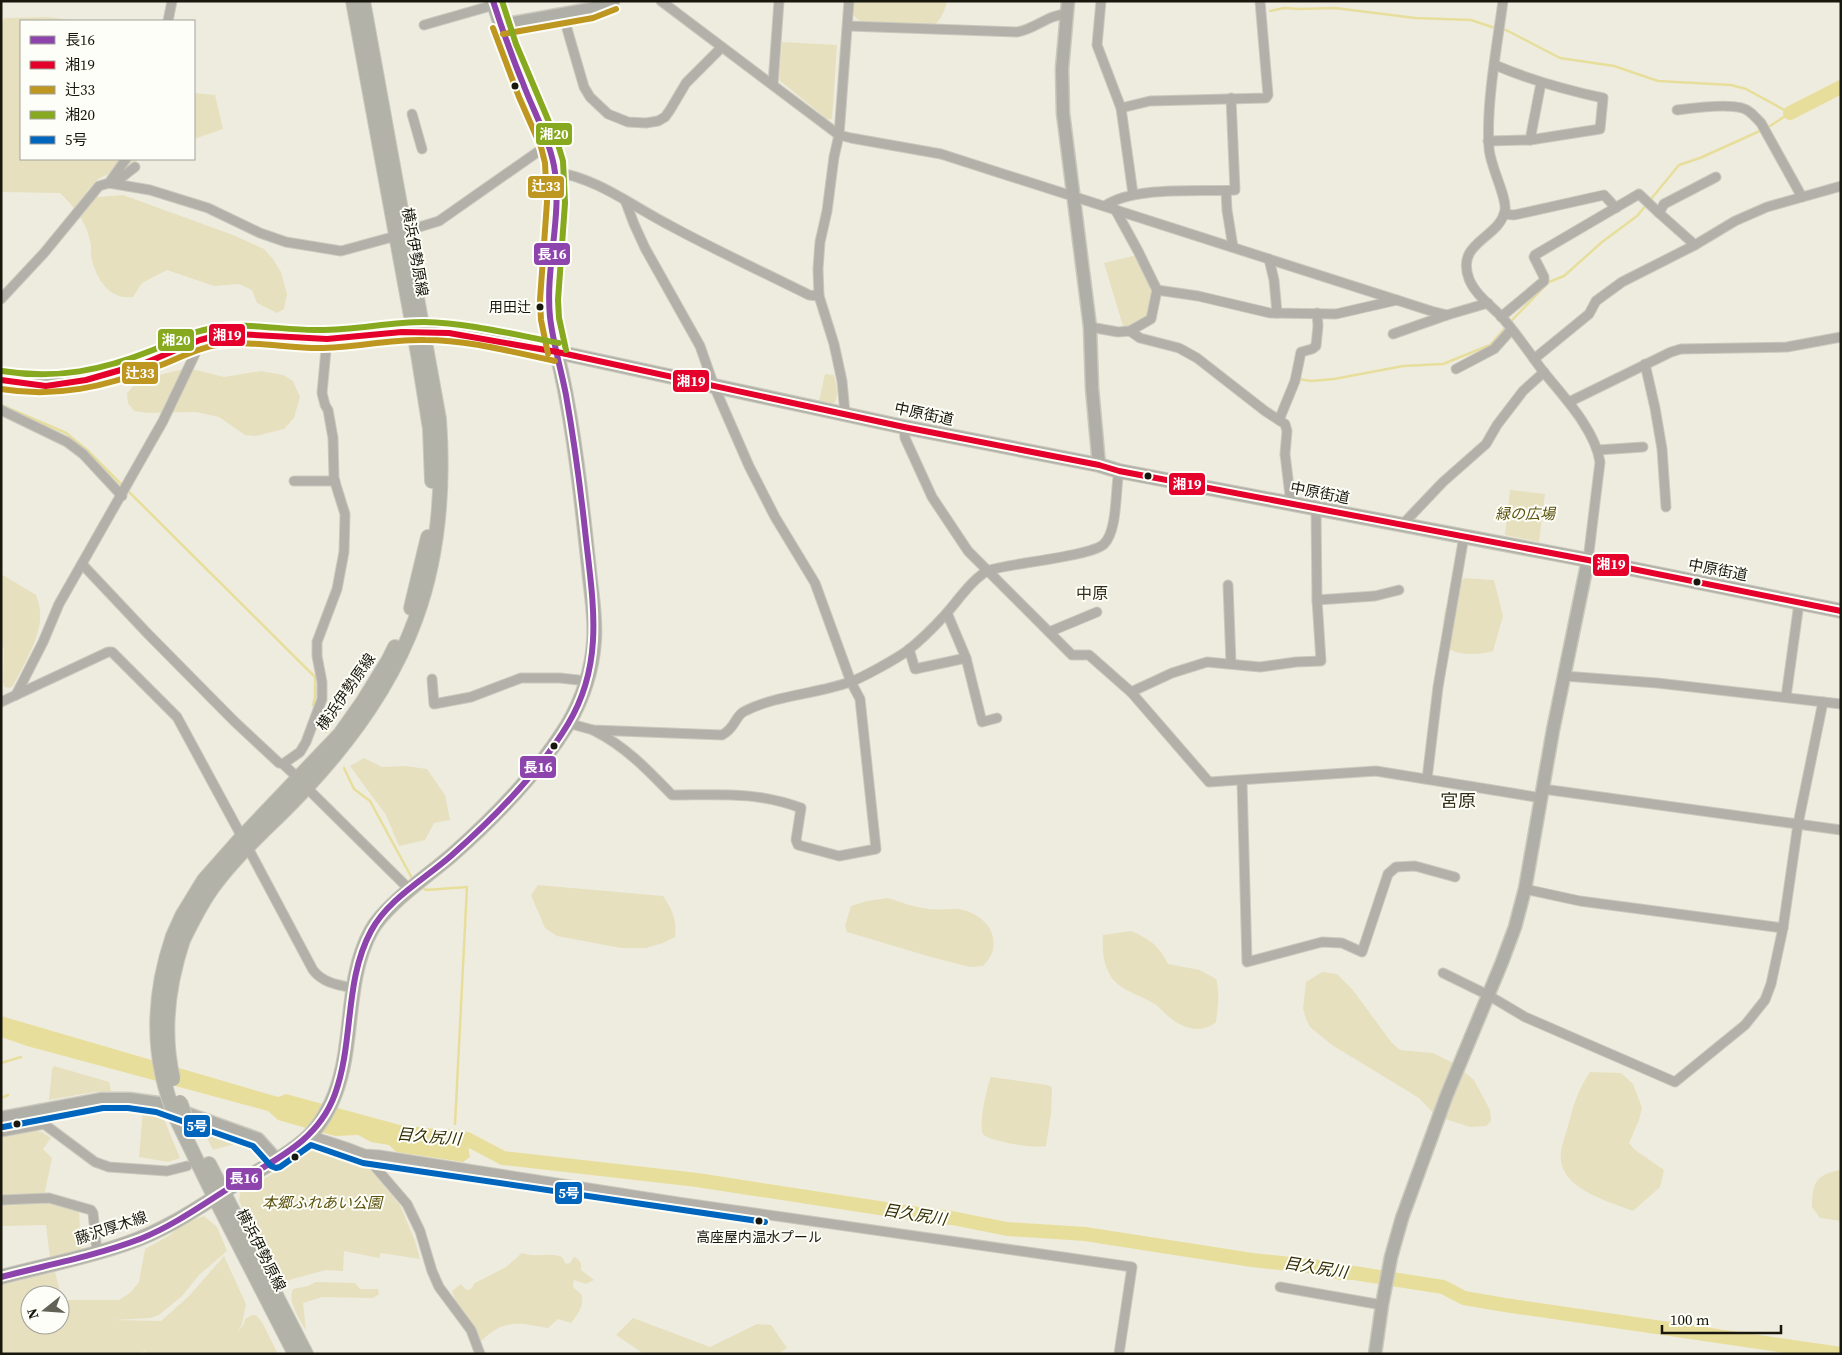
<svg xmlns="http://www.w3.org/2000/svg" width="1842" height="1355" viewBox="0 0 1842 1355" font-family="'Source Serif 4','Noto Sans JP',serif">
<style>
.green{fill:#e6e0bf;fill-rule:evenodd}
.water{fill:#e8de9c}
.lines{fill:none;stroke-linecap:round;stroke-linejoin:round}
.stream{stroke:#e8de9c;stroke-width:2.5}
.river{stroke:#e8de9c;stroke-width:14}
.street-casing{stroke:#cac9be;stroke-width:11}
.secondary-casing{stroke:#cac9be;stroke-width:15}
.primary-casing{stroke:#cac9be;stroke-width:16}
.street{stroke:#b2b0a9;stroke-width:9}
.secondary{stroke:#b0afa7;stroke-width:12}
.primary{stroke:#b2b2a8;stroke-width:14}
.primary-bridge-casing{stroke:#cac9be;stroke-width:16;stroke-linecap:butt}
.primary-bridge{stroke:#b2b2a8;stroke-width:14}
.bus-1-casing{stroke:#fefef8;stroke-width:10}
.bus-2-casing{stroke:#fefef8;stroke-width:10}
.bus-3-casing{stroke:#fefef8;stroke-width:10}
.bus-4-casing{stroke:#fefef8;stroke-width:10}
.bus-5-casing{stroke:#fefef8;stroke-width:10}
.bus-1{stroke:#8e44ad;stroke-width:6}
.bus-2{stroke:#e4002b;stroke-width:6}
.bus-3{stroke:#be9721;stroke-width:6}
.bus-4{stroke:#87a91f;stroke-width:6}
.bus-5{stroke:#0065bd;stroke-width:6}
.bus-dot{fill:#18170d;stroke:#fefef8;stroke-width:2}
.labels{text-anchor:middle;stroke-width:4;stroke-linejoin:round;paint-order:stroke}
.bus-label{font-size:14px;fill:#18170d;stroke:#fefef8;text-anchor:end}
.street-label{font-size:15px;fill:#18170d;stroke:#fefef8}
.park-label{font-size:15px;font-style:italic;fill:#5a510c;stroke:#fefef8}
.neighbourhood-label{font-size:16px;fill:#312e19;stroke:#fefef8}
.water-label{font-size:16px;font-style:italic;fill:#332d05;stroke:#fefef8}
.quarter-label{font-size:18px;fill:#312e19;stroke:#fefef8}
.line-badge{stroke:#fefef8;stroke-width:2}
.badge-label{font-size:14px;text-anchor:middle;font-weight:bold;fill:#fff}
</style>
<rect width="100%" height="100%" fill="#eeecde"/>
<!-- green -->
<g class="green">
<path d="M844,1h103c-3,13 -8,21 -18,29l-61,-4 -12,-8z"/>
<path d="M48,17l31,4h-58v138h119l-42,20 -11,12 11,6 25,-2 110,40 31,14 9,10 8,13 6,22 -3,15 -7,4 -20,-10 -5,-13 -13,-6 -25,2 -47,-16 -25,13 -9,14c-21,3 -34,-14 -40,-33 -3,-7 -1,-16 -3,-23 -4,-20 -16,-34 -30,-48l-59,-1v-170l4,-4z"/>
<path d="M782,42l55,3 -5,74h-5l-48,-39z"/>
<path d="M194,93l21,2 8,34 -29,10z"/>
<path d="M1137,255l17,38 -6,24 -22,11 -3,-2 -19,-63z"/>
<path d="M188,368l36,9 37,-6 22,4 10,6 7,16 -6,21 -10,11 -28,7 -11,-1 -26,-18 -23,-5 -48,1 -14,-2 -6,-8 -1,-10 8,-9 28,-10z"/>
<path d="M825,374l9,1c2,9 5,19 1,27l-4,2 -12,-3z"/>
<path d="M1510,490l35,4 -6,48 -34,-7z"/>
<path d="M1,574l35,21c2,6 4,11 4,16 3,23 -17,55 -27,75l-4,2 -4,-1 -2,-4 1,-32 -3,-12z"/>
<path d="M1464,578l30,2 9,36 -10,35c-14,4 -33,5 -46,-3 -8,-36 -3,-41 17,-70z"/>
<path d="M364,758l18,9 23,-1 22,3 18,26 5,25 -16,3 -9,17 -26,6 -13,-31 -36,-49z"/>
<path d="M538,885l125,11c9,13 14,24 12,41l-12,6 -17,5h-25l-64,-12 -12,-8 -14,-33z"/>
<path d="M888,898c14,5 27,9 41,11 9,1 19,0 28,0 15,1 34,13 36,29 2,13 -2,19 -10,28l-13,1 -39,-10 -84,-25 -2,-6 6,-20 16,-5z"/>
<path d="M1131,931c18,7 29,16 37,33l32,6 16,9c4,14 2,28 0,43 -15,13 -34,6 -48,-6 -5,-4 -9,-10 -15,-13 -15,-9 -36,-13 -44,-30 -6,-12 -7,-25 -6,-38z"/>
<path d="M1322,972l15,2 15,15 39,53 9,8 33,3 20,10 21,17 16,30 1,11 -5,5 -16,1 -34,-11 -17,-18 -87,-53 -22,-18 -4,-8 -3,-11 3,-26z"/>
<path d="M54,1066l55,16 2,9 -17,1 -45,8 3,-31z"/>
<path d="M1590,1072l31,1 12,11 9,24 -3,12 -10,23 6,7 29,20 -4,17 -27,24c-25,-10 -77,-23 -72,-59 1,-9 5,-18 7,-26 6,-22 9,-34 22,-54z"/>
<path d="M991,1077l56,8 5,2 -1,26 -5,33c-10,3 -59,-5 -63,-12 -5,-9 4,-48 8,-57z"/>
<path d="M143,1110l18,2 19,46 -12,4 -29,-5z"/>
<path d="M201,1126l32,12 2,6 -22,6z"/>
<path d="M31,1130l11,2 9,6 -8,11 9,9 -8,38 3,7 32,8 2,40 -31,7 -4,-33 -45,1v-90z"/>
<path d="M311,1144l36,11 13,6 8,6 32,38 15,36 5,18 -39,-6 -2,5 -35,-7 -1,20 -17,-1 -37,10 -5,5 -45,-84 1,-8c11,-8 23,-13 34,-20 14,-9 22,-24 37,-29z"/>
<path d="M1841,1170v51l-21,-3 -8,-11c0,-24 4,-33 29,-37z"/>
<path d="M204,1216l13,11 10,24 -28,24 -17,21 -23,19 -8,3 -37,2 47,1 28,-25 35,-40 22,48 -4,20 -5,8 7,-8 1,-5 7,-4h4l7,9 15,30h-132l-1,-3 -10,3h-134v-69l54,-13 7,28h57l11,-7 9,-11 6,-33 25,-14 13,-12zM30,1295h30v30h-30z"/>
<path d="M522,1253c13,5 27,-1 40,4l4,7 4,-1 4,-6 4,2 3,5v6l13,10 -8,4 -12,-4 -1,7 9,8c1,12 -3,18 -11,28l-13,-4 -10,9c-31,-5 -42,-10 -67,13l-7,-3 -10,-16 2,-8 -10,-13 -4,-10 9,-7 5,6 5,-1 4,-6 31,-16z"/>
<path d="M316,1282l39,1 5,6h18l1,5 -6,4 -51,-1 -19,6 3,28c-6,-12 -19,-29 -13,-42l15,-3z"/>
<path d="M633,1318l77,29 47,-23 14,1 16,23 -9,6h-134l-28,-19z"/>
</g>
<!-- water -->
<path class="water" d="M1,1016l277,81 8,-3 114,31 62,7 5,7 3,18 -7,5 -67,-10 -7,-7 -18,-3 -13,-7 -23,1 -57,-16 -10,-9 -241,-65 -26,-9z"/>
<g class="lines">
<!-- stream -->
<g class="stream">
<path d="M1270,11l14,-3 15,1 36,-1 80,10 56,2 24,8 11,2 54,28 54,8 44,15 73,4 15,4 44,24 -23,15"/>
<path d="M1299,379l12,2 23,-2 69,-13 40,-2 47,-19 25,-28 34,-35 15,-6 38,-34 35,-26 42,-51 21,-7 62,-28"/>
<path d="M1,405l65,28 21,17 36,36"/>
<path d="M127,490l188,187v20l-2,8"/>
<path d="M322,724l4,8"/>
<path d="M344,768l10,21 16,12 43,79"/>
<path d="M423,888l3,2 41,-3 -12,237"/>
<path d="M1,1063l20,-6"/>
<path d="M1,1098l7,-3"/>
</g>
<!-- river -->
<g class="river">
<path d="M1790,113l51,-26"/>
<path d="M450,1136l17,3 36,19 194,22 221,34 34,4 55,11 78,5 167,26 66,7 23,6h13l89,14 21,11 41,7 336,49"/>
</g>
<!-- street casing -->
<g class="street-casing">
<g id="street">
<path d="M661,1l178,134 12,3 90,16 490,157 16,4 41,-12"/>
<path d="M1101,1l-4,44 24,63 12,86"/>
<path d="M1503,1c-6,46 -17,102 -14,147 1,18 18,49 16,62 -5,29 -50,31 -36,69 6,15 21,26 32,37 15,17 28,36 41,54 21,26 53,59 58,92l-12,98"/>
<path d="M563,15l21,72 6,10 18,17 20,8 18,1 12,-2 7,-4 5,-7 16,-27 35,-35"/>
<path d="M168,21l4,-20"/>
<path d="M424,25l70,-20"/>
<path d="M848,26l169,6c19,-3 31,-18 51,-18"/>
<path d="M773,84l6,-83"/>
<path d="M1121,108l29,-7 116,-3 2,-3 -8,-94"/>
<path d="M1677,110c15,-2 51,-6 65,-2 8,2 13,9 19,15l41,74"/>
<path d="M412,114l10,35"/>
<path d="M1530,140l11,-57"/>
<path d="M1488,141l42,-1 70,-11 3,-31c-37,-8 -73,-18 -108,-33"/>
<path d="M555,172c42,6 77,34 114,53 46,25 94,47 140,70l10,1"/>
<path d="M109,183l41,7 58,18 52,25 26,9 55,9 55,-15"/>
<path d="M112,183l5,-2 18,-14"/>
<path d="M1226,191l1,19 6,37"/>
<path d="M1105,206c28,-20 94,-14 130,-16l-4,-92"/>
<path d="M1115,209l23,42 19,39 -6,29 -21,12"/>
<path d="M1504,214l10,1 90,-20 12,13"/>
<path d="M406,231l33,-10 110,-77"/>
<path d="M1695,245l-36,-32 5,-9 52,-27"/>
<path d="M1269,259l5,21 3,33"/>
<path d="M1157,290l41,6 72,17 66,1 61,-14"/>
<path d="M1,299l43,-46 55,-67 10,-3 17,-24"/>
<path d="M1501,317l43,-36v-4l-10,-20 1,-2 104,-61 20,19"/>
<path d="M1090,327l28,5 12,-1 10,7 39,10 18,10 68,53 20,13 2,7 -2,23 6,50"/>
<path d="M1393,334l54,-19"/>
<path d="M1534,359l55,-45 7,-13 26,-19 73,-37 40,-24 32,-14 74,-21"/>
<path d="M1645,364l10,44 7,41 4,58"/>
<path d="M1456,369l38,-20 17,-19"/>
<path d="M1569,402l102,-50 10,-3 106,-2 54,-10"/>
<path d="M1,410l66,32 16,12 39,42"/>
<path d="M845,413l-3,-32 -8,-37 -15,-48 -1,-27 2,-27 7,-31 7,-54 5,-22 10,-134"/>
<path d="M1279,420l16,-39 6,-29 11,-3 4,-3 2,-20 -1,-13"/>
<path d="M904,427l1,11 27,59 36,54 104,104h17l42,37 78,90 167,-11 166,27"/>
<path d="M1598,450l45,-3"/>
<path d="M294,481h41"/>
<path d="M1402,525l41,-43 43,-38 11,-19 26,-34 21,-19"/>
<path d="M82,564l66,70 86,87 45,42 4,1 15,14"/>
<path d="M1228,585l3,78"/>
<path d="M1317,600l58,-4 24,-6"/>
<path d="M947,613l19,45 16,64 15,-4"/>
<path d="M1049,632l48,-20"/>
<path d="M909,649l6,20 51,-11"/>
<path d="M1564,676l93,7 184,21"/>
<path d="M432,679l2,25 37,-7 50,-19h39l27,3"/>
<path d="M1131,692l41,-19 35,-11 53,5 36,-5 25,-1 -4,-61 -1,-91"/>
<path d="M16,695l27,-53 16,-38 104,-183 32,-67 5,-14"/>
<path d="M1786,697l13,-94"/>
<path d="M1,702l107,-50h4l65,65 65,120"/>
<path d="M568,723l25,7 129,5c14,-7 13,-20 23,-24 32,-16 71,-17 105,-29 12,-4 46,-23 57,-31 13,-10 27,-24 38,-36 11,-12 30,-40 45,-45 22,-7 102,-14 114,-26 14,-14 11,-54 15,-73"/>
<path d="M593,730c32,16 54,39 79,65 46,0 84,-4 129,13l-5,32 2,5 41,11 37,-7 -16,-150 -9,-17 -36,-99 -40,-66 -26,-51 -35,-80 -14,-40 -55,-98 -11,-24 -9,-24"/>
<path d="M283,764l17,-12 6,-10 16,-43v-17l-5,-26v-14l20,-53 7,-37 1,-38 -11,-35 -1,-41 -5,-28 -3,-5 -3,-12 5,-54"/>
<path d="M1427,779l11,-92 26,-151"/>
<path d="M1242,781l5,181 75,-20 20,1 20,9 26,-78 8,-7 19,-1 40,11"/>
<path d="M307,788l103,102"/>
<path d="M1543,789l298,41"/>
<path d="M248,848l65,122c10,13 25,15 40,18"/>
<path d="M1525,889l55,12 203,27"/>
<path d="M1443,973l45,22 37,22 150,65 70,-57 20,-25 6,-16 12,-56 15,-104 25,-122"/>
<path d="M44,1110v14l51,38 14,5 58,4 20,-5"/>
<path d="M1,1132l43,-8"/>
<path d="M309,1135l37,12 18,7 15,1 299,47 454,65 -13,87"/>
<path d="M364,1154l43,50 13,27 12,40 7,16 32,43 9,24"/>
<path d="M1,1200l48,-2 42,12 2,3 4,39"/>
<path d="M1280,1287l102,18"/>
</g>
</g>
<!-- secondary casing -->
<g class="secondary-casing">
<g id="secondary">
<path d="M1068,1l-6,68 1,44 27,214 2,61 7,77"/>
<path d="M501,25l90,-16 22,-8"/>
<path d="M1,1118l101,-19h27l29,4 100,36 18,20"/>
<path d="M1375,1354l7,-49 9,-48 11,-39 44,-121 56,-135 13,-35 10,-38 28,-159 35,-170"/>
</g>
</g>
<!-- primary casing -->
<g class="primary-casing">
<g id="primary">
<path d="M353,1l65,353 12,75 2,52"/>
<path d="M1,380l45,6 40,-6 59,-17 55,-23 15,-4 21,-2 91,5 75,-7 47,1 108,19 347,75 195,38 20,6 469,89 253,51"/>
<path d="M411,608l17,-71"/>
<path d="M173,936l9,-20 22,-36 38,-43 98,-103 24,-34 24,-39 7,-14"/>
<path d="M183,940c9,-18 18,-37 30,-53 26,-36 63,-66 93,-99 104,-111 144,-217 133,-369l-76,-418"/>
<path d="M177,1120l38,78 80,156"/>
<path d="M209,1164l97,190"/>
<path d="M1,1277c41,-11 84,-19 124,-33 40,-13 76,-38 112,-61 24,-14 52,-28 73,-48 10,-10 20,-27 25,-41 20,-52 9,-113 36,-163 14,-26 58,-56 81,-76 43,-38 86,-82 116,-131 15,-26 24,-53 26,-83 2,-25 -3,-48 -5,-72 -7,-65 -14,-134 -28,-198 -4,-18 -9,-36 -11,-54 -6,-50 14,-102 4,-151 -5,-27 -18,-50 -28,-75 -12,-30 -23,-59 -33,-90"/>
</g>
</g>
<!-- street -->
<use href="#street" class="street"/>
<!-- secondary -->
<use href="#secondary" class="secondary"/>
<!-- primary -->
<use href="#primary" class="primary"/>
<!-- primary-bridge casing -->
<g class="primary-bridge-casing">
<g id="primary-bridge">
<path d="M173,936c-21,61 -22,124 4,184"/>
<path d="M173,1079c-11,-46 -5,-94 10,-139"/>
<path d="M180,1102l8,22"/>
</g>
</g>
<!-- primary-bridge -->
<use href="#primary-bridge" class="primary-bridge"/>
<!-- bus-1 casing -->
<g class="bus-1-casing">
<path id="bus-1" d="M1,1277c46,-12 94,-21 139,-38 35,-14 65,-36 97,-56 39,-24 81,-42 98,-89 19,-52 9,-113 36,-163 17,-32 54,-52 81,-76 43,-38 86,-81 116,-131 38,-63 24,-126 17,-194 -5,-45 -11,-90 -19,-135 -5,-26 -13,-52 -16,-78 -5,-51 13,-101 4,-151 -5,-26 -18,-50 -28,-75 -12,-29 -23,-59 -33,-90"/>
</g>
<!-- bus-2 casing -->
<g class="bus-2-casing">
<path id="bus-2" d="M1,380l45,6 40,-6 59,-17 55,-23 15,-4 21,-2 91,5 75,-7 47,1 108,19 347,75 195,38 20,6 469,89 253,51"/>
</g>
<!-- bus-3 casing -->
<g class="bus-3-casing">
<g id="bus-3">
<path d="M493,28l26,69 22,50 4,16 2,39 -7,98 1,20 7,34"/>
<path d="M503,34l90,-16 23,-9"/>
<path d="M1,389c55,9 104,-2 155,-22 20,-7 40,-19 61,-22 34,-5 68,3 102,3 35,0 70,-9 106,-8 44,0 87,12 130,21"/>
</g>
</g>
<!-- bus-4 casing -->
<g class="bus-4-casing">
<g id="bus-4">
<path d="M502,1l14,43 41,97 6,20 2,42 -7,97 1,18 7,32"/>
<path d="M2,371c55,9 101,-1 151,-21 20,-8 39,-19 61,-22 33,-6 67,2 101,2 37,1 73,-8 109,-8 46,1 91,13 135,21"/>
</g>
</g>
<!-- bus-5 casing -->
<g class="bus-5-casing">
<path id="bus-5" d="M3,1127l100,-19h25l28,4 97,34 18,20 5,2 4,-1 31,-22 52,18 402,59"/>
</g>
<!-- bus-1 -->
<use href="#bus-1" class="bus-1"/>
<!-- bus-2 -->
<use href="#bus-2" class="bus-2"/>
<!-- bus-3 -->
<use href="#bus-3" class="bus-3"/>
<!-- bus-4 -->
<use href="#bus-4" class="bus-4"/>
<!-- bus-5 -->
<use href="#bus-5" class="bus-5"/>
</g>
<!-- markers -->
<g class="bus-dot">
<circle cx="515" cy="86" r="4.5"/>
<circle cx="540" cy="307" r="4.5"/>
<circle cx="1148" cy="476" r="4.5"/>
<circle cx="1697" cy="582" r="4.5"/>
<circle cx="554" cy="746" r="4.5"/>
<circle cx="17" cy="1124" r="4.5"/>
<circle cx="295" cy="1157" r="4.5"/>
<circle cx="759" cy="1221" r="4.5"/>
</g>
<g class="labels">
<!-- bus labels -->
<g class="bus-label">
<text x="531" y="312">用田辻</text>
<text x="759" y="1242" text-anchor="middle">高座屋内温水プール</text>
</g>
<!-- street labels -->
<g class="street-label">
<text transform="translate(415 252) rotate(80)" y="5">横浜伊勢原線</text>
<text transform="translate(924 414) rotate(12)" y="5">中原街道</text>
<text transform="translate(1320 493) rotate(11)" y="5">中原街道</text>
<text transform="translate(1718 570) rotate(11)" y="5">中原街道</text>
<text transform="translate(346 692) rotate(-55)" y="5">横浜伊勢原線</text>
<text transform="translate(111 1228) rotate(-18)" y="5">藤沢厚木線</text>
<text transform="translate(261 1250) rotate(63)" y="5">横浜伊勢原線</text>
</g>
<!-- park labels -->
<g class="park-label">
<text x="1525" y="519">緑の広場</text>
<text x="322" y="1208">本郷ふれあい公園</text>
</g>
<!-- neighbourhood labels -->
<g class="neighbourhood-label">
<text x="1092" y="599">中原</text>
</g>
<!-- water labels -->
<g class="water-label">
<text transform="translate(429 1136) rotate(5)" y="6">目久尻川</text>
<text transform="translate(915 1214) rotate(9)" y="6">目久尻川</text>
<text transform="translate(1316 1267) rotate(9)" y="6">目久尻川</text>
</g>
<!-- quarter labels -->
<g class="quarter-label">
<text x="1458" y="807">宮原</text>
</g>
</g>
<g class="line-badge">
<rect x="535" y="122" width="38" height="24" rx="5" fill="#87a91f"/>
<rect x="527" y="175" width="38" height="24" rx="5" fill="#be9721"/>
<rect x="533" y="242" width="38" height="24" rx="5" fill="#8e44ad"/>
<rect x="208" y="323" width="38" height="24" rx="5" fill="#e4002b"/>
<rect x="157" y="328" width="38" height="24" rx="5" fill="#87a91f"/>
<rect x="121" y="361" width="38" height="24" rx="5" fill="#be9721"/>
<rect x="672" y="369" width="38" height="24" rx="5" fill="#e4002b"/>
<rect x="1168" y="472" width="38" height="24" rx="5" fill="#e4002b"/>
<rect x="1592" y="553" width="38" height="24" rx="5" fill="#e4002b"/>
<rect x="519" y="755" width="38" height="24" rx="5" fill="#8e44ad"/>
<rect x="183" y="1114" width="28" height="24" rx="5" fill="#0065bd"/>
<rect x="225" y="1167" width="38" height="24" rx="5" fill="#8e44ad"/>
<rect x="554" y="1181" width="29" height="24" rx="5" fill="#0065bd"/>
</g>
<g class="badge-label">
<text x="554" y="139">湘20</text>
<text x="546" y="191">辻33</text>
<text x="552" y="259">長16</text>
<text x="227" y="340">湘19</text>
<text x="176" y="345">湘20</text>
<text x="140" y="378">辻33</text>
<text x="691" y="386">湘19</text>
<text x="1187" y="489">湘19</text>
<text x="1611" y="569">湘19</text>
<text x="538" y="772">長16</text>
<text x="197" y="1131">5号</text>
<text x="244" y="1183">長16</text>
<text x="569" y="1198">5号</text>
</g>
<!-- border -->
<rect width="1842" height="1355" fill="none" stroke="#18170d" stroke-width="5"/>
<!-- legend -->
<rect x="20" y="20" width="175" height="140" fill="#fefef8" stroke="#a2a29a"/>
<rect x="30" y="36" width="25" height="8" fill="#8e44ad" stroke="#a2a29a"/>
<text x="65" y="45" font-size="15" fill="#18170d">長16</text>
<rect x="30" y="61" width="25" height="8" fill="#e4002b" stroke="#a2a29a"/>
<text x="65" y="70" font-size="15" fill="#18170d">湘19</text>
<rect x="30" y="86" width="25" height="8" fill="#be9721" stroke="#a2a29a"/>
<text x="65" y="95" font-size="15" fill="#18170d">辻33</text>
<rect x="30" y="111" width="25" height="8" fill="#87a91f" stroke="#a2a29a"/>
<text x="65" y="120" font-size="15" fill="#18170d">湘20</text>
<rect x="30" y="136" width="25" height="8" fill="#0065bd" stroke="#a2a29a"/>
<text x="65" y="145" font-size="15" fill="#18170d">5号</text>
<!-- north arrow -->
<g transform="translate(45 1310) rotate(253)"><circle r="24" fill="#fefef8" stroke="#a2a29a"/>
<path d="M0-4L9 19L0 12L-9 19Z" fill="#636256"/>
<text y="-8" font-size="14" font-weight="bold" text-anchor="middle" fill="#18170d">N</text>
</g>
<!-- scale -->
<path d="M1662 1325v8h119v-8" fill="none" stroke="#18170d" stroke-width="2.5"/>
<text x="1670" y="1325" font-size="15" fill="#18170d" stroke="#fefef8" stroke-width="4" paint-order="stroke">100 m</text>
</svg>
